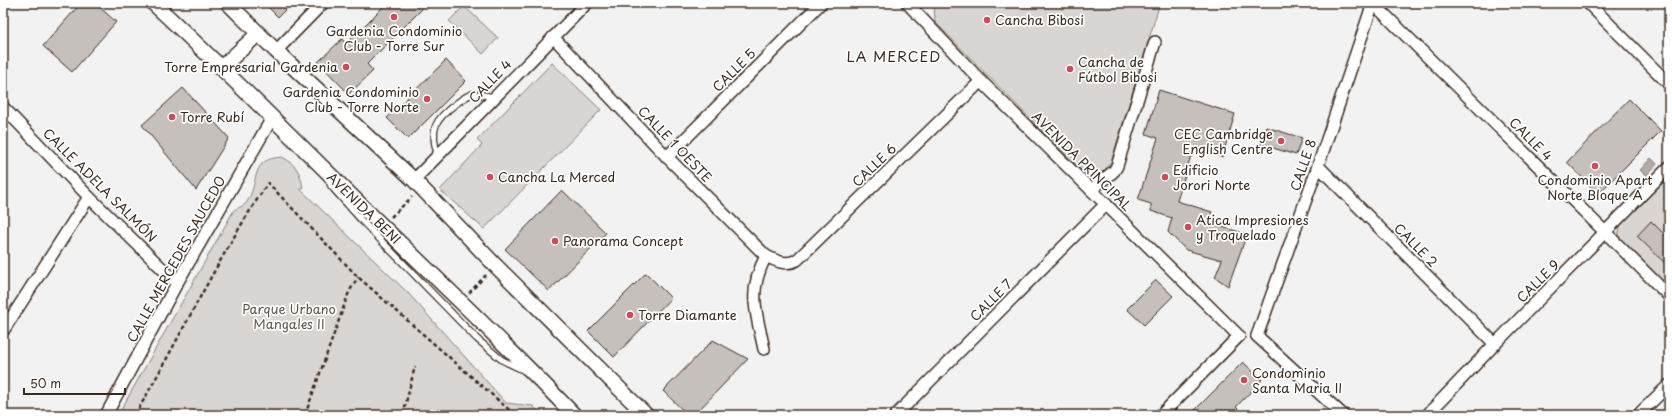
<svg xmlns="http://www.w3.org/2000/svg" width="1672" height="418" viewBox="0 0 1672 418" font-family="'Playpen Sans',sans-serif">
<style>
.green{fill:#d8d5d2;stroke:#8a8078}
.water{fill:#b2aba7;stroke:#827770}
.building{fill:#c6c0bd;stroke:#3b2a1e}
.lines{fill:none;stroke-linecap:round;stroke-linejoin:round}
.service-casing{stroke:#3b2a1e;stroke-width:8}
.minor-casing{stroke:#3b2a1e;stroke-width:14}
.tertiary-casing{stroke:#3b2a1e;stroke-width:17}
.path{stroke:#3b2a1e;stroke-width:2.5;stroke-dasharray:4 3;stroke-linecap:butt}
.service{stroke:#fff;stroke-width:5.5}
.minor{stroke:#fff;stroke-width:11}
.tertiary{stroke:#fff;stroke-width:14}
.poi-dot{fill:#d1495b;stroke:#fff;stroke-width:1.5}
.labels{text-anchor:middle;stroke-width:3.5;stroke-linejoin:round;paint-order:stroke}
.poi-label{font-size:13px;fill:#3b2a1e;stroke:#fff;text-anchor:start}
.street-label{font-size:13px;fill:#3b2a1e;stroke:#fff}
.park-label{font-size:13px;fill:#62554b;stroke:#fff}
.neighbourhood-label{font-size:14px;letter-spacing:1px;fill:#3b2a1e;stroke:#fff}
</style>
<rect width="100%" height="100%" fill="#f3f2f2"/>
<filter id="ink" filterUnits="userSpaceOnUse"><feTurbulence type="fractalNoise" baseFrequency=".025" numOctaves="2"/><feDisplacementMap in="SourceGraphic" scale="8" xChannelSelector="R" yChannelSelector="G"/><feConvolveMatrix kernelMatrix="1 2 1 2 8 2 1 2 1" color-interpolation-filters="sRGB"/></filter>
<g filter="url(#ink)">
<!-- green -->
<g class="green">
<path d="M934,3h226l-49,159 -10,13 -10,2 -8,-5 -148,-150z"/>
<path d="M464,6l34,32 -15,16 -34,-33z"/>
<path d="M552,63l49,47 -117,119 -44,-39 42,-45 -5,-5z"/>
<path d="M282,157c14,7 19,16 21,32h-3l108,104 98,110 27,3 9,9h-424l116,-205c4,-2 11,-5 13,-8 13,-21 2,-43 35,-45z"/>
<path d="M1669,176v116l-52,-52 4,-17z"/>
</g>
<!-- water -->
<path class="water" d="M1651,158l6,6 -11,12 -6,-6z"/>
<!-- building -->
<g class="building">
<path d="M81,3h14l21,19 -44,50 -29,-26z"/>
<path d="M264,3h28l-14,14z"/>
<path d="M387,3h41l-61,61 6,7 -24,23 -31,-32 24,-23 4,5z"/>
<path d="M446,60l20,21 -58,58 -21,-21z"/>
<path d="M183,88l46,50 -33,52 -54,-65z"/>
<path d="M1159,90l76,24 -13,43 -29,-8 -16,52 35,11 -4,11 39,11 -19,52 -13,-9 7,-17 -36,-10 -18,-18 4,-14 -21,-7v-7l-13,-4 20,-62 -12,-4z"/>
<path d="M1629,99l32,32 -63,63 -31,-32z"/>
<path d="M1266,127l36,11 -6,17 -36,-11z"/>
<path d="M562,190l44,43 -57,58 -44,-42z"/>
<path d="M1651,221l18,18v28l-32,-31z"/>
<path d="M646,273l25,25 -57,59 -26,-26z"/>
<path d="M1156,280l17,16 -29,29 -17,-16z"/>
<path d="M713,340l35,19 -54,56h-6l-25,-24z"/>
<path d="M1243,362l19,18 -26,27 8,8h-54z"/>
</g>
<g class="lines">
<!-- service casing -->
<g class="service-casing">
<g id="service">
<path d="M438,156c-9,-27 -3,-37 19,-53 4,-3 10,-8 16,-9 7,0 14,2 21,3"/>
<path d="M328,179l3,7 32,36 114,117 25,21 23,11"/>
</g>
</g>
<!-- minor casing -->
<g class="minor-casing">
<g id="minor">
<path d="M907,3l74,78 258,255"/>
<path d="M1373,3l233,230 63,63"/>
<path d="M1588,3l81,81"/>
<path d="M553,37l114,120 99,99c10,5 20,10 31,4l184,-179"/>
<path d="M276,51l47,-48"/>
<path d="M3,107l86,90 88,86"/>
<path d="M667,157l154,-154"/>
<path d="M1318,166l177,178"/>
<path d="M414,180l173,-177"/>
<path d="M1091,190l23,-19 3,-5 38,-124"/>
<path d="M3,331l86,-134"/>
<path d="M1257,336l61,-170 55,-163"/>
<path d="M1257,336l86,79"/>
<path d="M764,349c-8,-38 -17,-57 2,-93"/>
<path d="M106,415l71,-132 95,-165"/>
<path d="M896,415l210,-211"/>
<path d="M1161,415l78,-79"/>
<path d="M1427,415l68,-71 174,-177"/>
<path d="M1638,415l31,-30"/>
</g>
</g>
<!-- tertiary casing -->
<g class="tertiary-casing">
<g id="tertiary">
<path d="M153,3c74,68 144,140 216,210 69,67 139,133 205,202"/>
<path d="M228,3l48,48 138,129 81,85 151,150"/>
<path d="M222,67l36,-33"/>
</g>
</g>
<!-- path -->
<g class="path">
<path d="M391,217l21,-20"/>
<path d="M469,293l17,-18"/>
<path d="M135,415c45,-77 83,-158 133,-232l90,94 157,138"/>
<path d="M305,415l44,-123 9,-15"/>
<path d="M403,415l12,-49"/>
</g>
<!-- service -->
<use href="#service" class="service"/>
<!-- minor -->
<use href="#minor" class="minor"/>
<!-- tertiary -->
<use href="#tertiary" class="tertiary"/>
</g>
</g>
<!-- markers -->
<g class="poi-dot">
<circle cx="394" cy="17" r="4"/>
<circle cx="987" cy="20" r="4"/>
<circle cx="346" cy="67" r="4"/>
<circle cx="1070" cy="69" r="4"/>
<circle cx="427" cy="99" r="4"/>
<circle cx="172" cy="117" r="4"/>
<circle cx="1281" cy="141" r="4"/>
<circle cx="1595" cy="166" r="4"/>
<circle cx="490" cy="177" r="4"/>
<circle cx="1165" cy="177" r="4"/>
<circle cx="1188" cy="227" r="4"/>
<circle cx="555" cy="241" r="4"/>
<circle cx="630" cy="315" r="4"/>
<circle cx="1244" cy="380" r="4"/>
</g>
<g class="labels">
<!-- poi labels -->
<g class="poi-label">
<text x="995" y="25">Cancha Bibosi</text>
<text x="394" y="36" text-anchor="middle">Gardenia Condominio<tspan x="394" dy="15">Club - Torre Sur</tspan></text>
<text x="1078" y="67">Cancha de<tspan x="1078" dy="15">Fútbol Bibosi</tspan></text>
<text x="338" y="72" text-anchor="end">Torre Empresarial Gardenia</text>
<text x="419" y="97" text-anchor="end">Gardenia Condominio<tspan x="419" dy="15">Club - Torre Norte</tspan></text>
<text x="180" y="122">Torre Rubí</text>
<text x="1273" y="139" text-anchor="end">CEC Cambridge<tspan x="1273" dy="15">English Centre</tspan></text>
<text x="1173" y="175">Edificio<tspan x="1173" dy="15">Jorori Norte</tspan></text>
<text x="498" y="182">Cancha La Merced</text>
<text x="1595" y="185" text-anchor="middle">Condominio Apart<tspan x="1595" dy="15">Norte Bloque A</tspan></text>
<text x="1196" y="225">Atica Impresiones<tspan x="1196" dy="15">y Troquelado</tspan></text>
<text x="563" y="246">Panorama Concept</text>
<text x="638" y="320">Torre Diamante</text>
<text x="1252" y="378">Condominio<tspan x="1252" dy="15">Santa Maria II</tspan></text>
</g>
<!-- street labels -->
<g class="street-label">
<text transform="translate(734 70) rotate(-45)" y="5">CALLE 5</text>
<text transform="translate(490 81) rotate(-46)" y="5">CALLE 4</text>
<text transform="translate(1531 139) rotate(45)" y="5">CALLE 4</text>
<text transform="translate(675 144) rotate(46)" y="5">CALLE 1 OESTE</text>
<text transform="translate(1082 161) rotate(45)" y="5">AVENIDA PRINCIPAL</text>
<text transform="translate(874 165) rotate(-44)" y="5">CALLE 6</text>
<text transform="translate(1303 165) rotate(-71)" y="5">CALLE 8</text>
<text transform="translate(100 185) rotate(45)" y="5">CALLE ADELA SALMÓN</text>
<text transform="translate(364 208) rotate(44)" y="5">AVENIDA BENI</text>
<text transform="translate(1416 245) rotate(45)" y="5">CALLE 2</text>
<text transform="translate(176 259) rotate(-61)" y="5">CALLE MERCEDES SAUCEDO</text>
<text transform="translate(1538 281) rotate(-45)" y="5">CALLE 9</text>
<text transform="translate(991 300) rotate(-45)" y="5">CALLE 7</text>
</g>
<!-- park labels -->
<g class="park-label">
<text x="289" y="314">Parque Urbano<tspan x="289" dy="15">Mangales II</tspan></text>
</g>
<!-- neighbourhood labels -->
<g class="neighbourhood-label">
<text x="894" y="62">LA MERCED</text>
</g>
</g>
<!-- margin -->
<rect width="1672" height="418" fill="none" stroke="#fff" stroke-width="16"/>
<rect x="8" y="8" width="1656" height="402" fill="none" stroke="#3b2a1e" stroke-width="1.5" filter="url(#ink)"/>
<!-- scale -->
<path d="M24 388v6h101v-6" fill="none" stroke="#3b2a1e" stroke-width="2"/>
<text x="30" y="388" font-size="12" fill="#3b2a1e" stroke="#ffffff" stroke-width="3" paint-order="stroke">50 m</text>
</svg>
